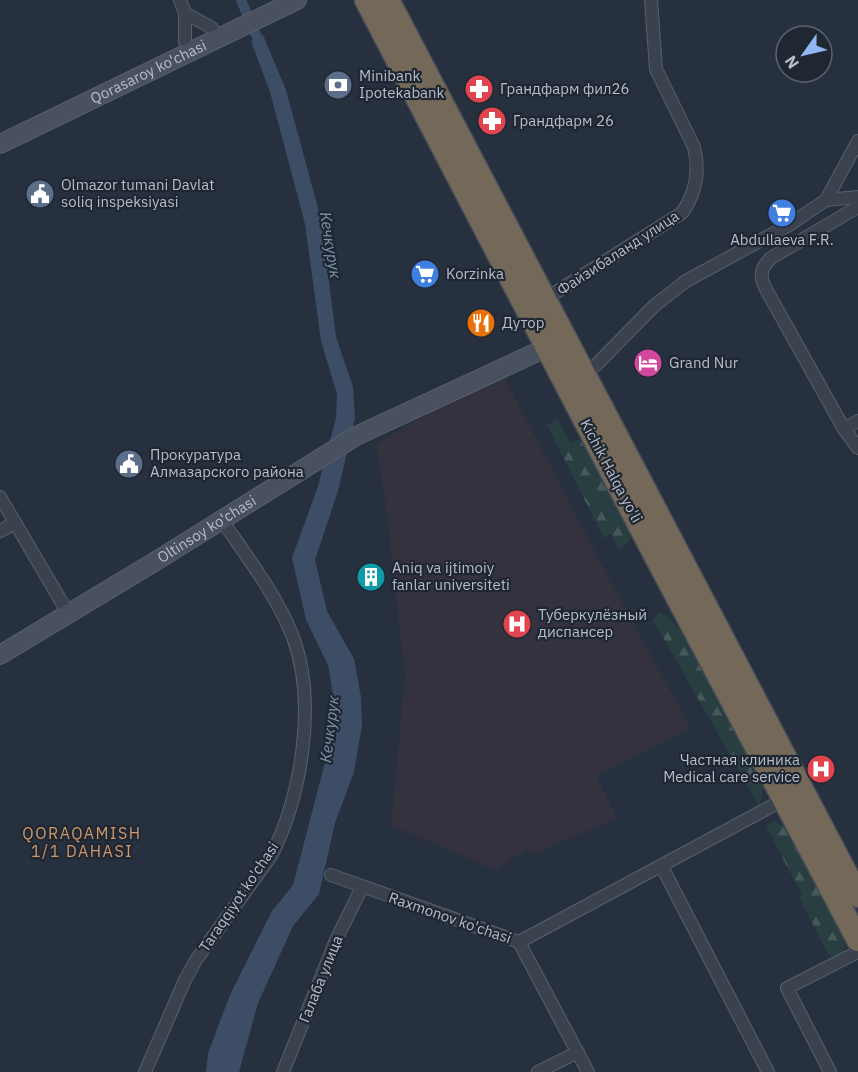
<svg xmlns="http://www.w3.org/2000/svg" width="858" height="1072" viewBox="0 0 858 1072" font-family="'IBM Plex Sans',sans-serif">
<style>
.medical{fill:#34323f}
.forest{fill:url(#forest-firs)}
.water{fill:#3d4d66}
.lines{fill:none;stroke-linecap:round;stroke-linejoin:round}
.canal{stroke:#3d4d66;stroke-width:10}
.street-casing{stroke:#58606c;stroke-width:14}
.secondary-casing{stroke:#58606c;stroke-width:20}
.highway-casing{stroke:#454d59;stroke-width:25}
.street{stroke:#3a424e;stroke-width:12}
.secondary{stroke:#495161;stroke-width:18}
.highway{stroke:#746958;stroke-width:22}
.labels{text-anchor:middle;stroke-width:4.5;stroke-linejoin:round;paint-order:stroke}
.street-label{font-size:15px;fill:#b7bdc9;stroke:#1f2733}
.poi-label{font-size:15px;fill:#b7bdc9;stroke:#1f2733;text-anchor:start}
.water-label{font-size:16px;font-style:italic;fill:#8093af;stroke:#1f2733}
.neighbourhood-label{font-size:16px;letter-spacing:1.5px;fill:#cf986b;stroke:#1f2733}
</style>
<defs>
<pattern id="forest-firs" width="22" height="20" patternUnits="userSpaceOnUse" patternTransform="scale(1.5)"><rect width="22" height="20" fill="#293e40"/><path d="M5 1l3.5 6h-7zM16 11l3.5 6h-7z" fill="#46585a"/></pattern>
</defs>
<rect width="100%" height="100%" fill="#26303e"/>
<!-- medical -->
<path class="medical" d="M501,371l105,201 85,157 -95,47 21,42 -86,37 -4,-6 -32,21 -104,-45 14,-149 -18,-161 -11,-71z"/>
<!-- forest -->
<g class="forest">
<path d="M558,419l12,24 8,-3 8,3 44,89c2,10 -4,13 -12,17l-7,-15 -7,4 -57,-113z"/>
<path d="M660,612l7,4 15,16 81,152 -2,17 -3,3 -105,-184z"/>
<path d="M773,821l15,7 59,112 -3,13 -9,5 -7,-4 -29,-57 3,-2 -36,-69z"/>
</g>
<!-- water -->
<path class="water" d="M263,35l23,55 35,129 15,118 17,50 2,31 -17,73 -23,69 12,51 27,48 7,38 1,29 -8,46 -19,51 -16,71 -26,32 -35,77 -19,69h-33l2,-19 22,-58 42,-84 21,-26 42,-161v-19l-7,-40 -22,-45 -14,-62 26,-72 18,-68 1,-24 -16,-53 -16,-117 -35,-132 -19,-51z"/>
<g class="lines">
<!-- canal -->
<path class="canal" d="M241,0l21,49"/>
<!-- street casing -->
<g class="street-casing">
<g id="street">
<path d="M180,0l5,13v28"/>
<path d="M185,13l27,15"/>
<path d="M826,200l32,-3"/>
<path d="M858,207l-87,51c-13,12 -11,21 -3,35l76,136 14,19"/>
<path d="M545,299l137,-86c14,-20 18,-42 12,-66l-38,-78 -5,-69"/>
<path d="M584,373l12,-8 58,-59 32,-25 103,-56 37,-25 32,-59"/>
<path d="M844,429l14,-8"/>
<path d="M0,497l68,116"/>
<path d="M0,531l15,-8"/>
<path d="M662,867l106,205"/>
<path d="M331,875l188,67 264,-142"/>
<path d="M519,942l69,130"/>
<path d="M145,1072l40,-92 11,-20 75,-104c31,-61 46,-154 22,-219 -17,-43 -46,-80 -72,-118"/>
<path d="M283,1072l53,-132 26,-53"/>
<path d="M538,1072l40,-20"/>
<path d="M830,1072l-43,-84 71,-36"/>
</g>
</g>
<!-- secondary casing -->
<g class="secondary-casing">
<g id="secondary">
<path id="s1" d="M0,144l297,-144"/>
<path id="s2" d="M0,655l156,-94 200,-125 190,-88"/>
</g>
</g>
<!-- highway casing -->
<g class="highway-casing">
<g id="highway">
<path d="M366,0l283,544 209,396"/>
<path d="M388,0l470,896"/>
</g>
</g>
<!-- street -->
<use href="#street" class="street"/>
<!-- secondary -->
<use href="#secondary" class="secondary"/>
<!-- highway -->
<use href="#highway" class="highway"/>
</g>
<!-- icons -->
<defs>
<g id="bank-disc" transform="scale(1.5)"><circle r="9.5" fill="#5c6f8a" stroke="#1f2733"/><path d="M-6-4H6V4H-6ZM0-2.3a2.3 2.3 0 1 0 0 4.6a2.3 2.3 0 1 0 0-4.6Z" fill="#fff"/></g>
<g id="pharmacy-disc" transform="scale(1.5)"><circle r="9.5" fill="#e0444e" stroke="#1f2733"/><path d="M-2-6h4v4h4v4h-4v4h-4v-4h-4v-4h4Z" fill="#fff"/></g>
<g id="civic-disc" transform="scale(1.5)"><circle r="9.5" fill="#5c6f8a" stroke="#1f2733"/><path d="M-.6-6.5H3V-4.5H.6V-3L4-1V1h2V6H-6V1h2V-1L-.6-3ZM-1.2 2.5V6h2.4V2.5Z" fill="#fff"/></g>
<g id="supermarket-disc" transform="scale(1.5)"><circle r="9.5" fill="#3f7fe0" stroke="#1f2733"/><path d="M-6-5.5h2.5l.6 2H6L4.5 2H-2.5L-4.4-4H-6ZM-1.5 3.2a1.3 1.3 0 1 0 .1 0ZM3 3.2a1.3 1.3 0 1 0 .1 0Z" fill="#fff"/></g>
<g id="restaurant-disc" transform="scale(1.5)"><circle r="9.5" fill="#e8710a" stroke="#1f2733"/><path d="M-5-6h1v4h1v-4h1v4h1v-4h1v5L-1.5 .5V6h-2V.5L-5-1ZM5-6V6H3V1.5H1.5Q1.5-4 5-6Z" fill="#fff"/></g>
<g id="hotel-disc" transform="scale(1.5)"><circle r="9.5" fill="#d1479c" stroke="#1f2733"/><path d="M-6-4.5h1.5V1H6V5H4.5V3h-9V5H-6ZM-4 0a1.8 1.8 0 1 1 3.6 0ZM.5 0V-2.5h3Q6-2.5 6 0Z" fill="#fff"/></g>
<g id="building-disc" transform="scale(1.5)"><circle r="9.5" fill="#0f9aa8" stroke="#1f2733"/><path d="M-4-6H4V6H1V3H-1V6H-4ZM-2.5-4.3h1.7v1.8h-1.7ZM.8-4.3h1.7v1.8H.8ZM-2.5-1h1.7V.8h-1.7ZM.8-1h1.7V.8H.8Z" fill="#fff"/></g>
<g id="hospital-disc" transform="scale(1.5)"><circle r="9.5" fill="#e0444e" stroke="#1f2733"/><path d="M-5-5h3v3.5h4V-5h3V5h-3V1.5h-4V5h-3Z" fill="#fff"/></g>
</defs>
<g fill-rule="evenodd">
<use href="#bank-disc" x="338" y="85"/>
<use href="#pharmacy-disc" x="479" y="89"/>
<use href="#pharmacy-disc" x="492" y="121"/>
<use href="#civic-disc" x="40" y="194"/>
<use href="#supermarket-disc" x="782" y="213"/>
<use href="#supermarket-disc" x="425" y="274"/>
<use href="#restaurant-disc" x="481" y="323"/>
<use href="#hotel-disc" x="648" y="363"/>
<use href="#civic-disc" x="129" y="464"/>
<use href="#building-disc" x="371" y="577"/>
<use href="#hospital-disc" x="517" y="624"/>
<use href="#hospital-disc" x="821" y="769"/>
</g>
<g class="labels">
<!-- street labels -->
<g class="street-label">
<text dy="5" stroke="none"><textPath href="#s1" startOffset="165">Qorasaroy ko'chasi</textPath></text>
<text transform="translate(618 253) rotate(-33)" y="5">Файзибаланд улица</text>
<text transform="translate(611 471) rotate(62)" y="5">Kichik Halqa yo'li</text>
<text dy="5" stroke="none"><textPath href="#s2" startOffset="242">Oltinsoy ko'chasi</textPath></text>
<text transform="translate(239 897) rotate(-56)" y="5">Taraqqiyot ko'chasi</text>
<text transform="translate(450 918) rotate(19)" y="5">Raxmonov ko'chasi</text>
<text transform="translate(321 979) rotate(-68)" y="5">Галаба улица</text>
</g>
<!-- poi labels -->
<g class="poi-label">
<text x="359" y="81">Minibank<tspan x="359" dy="17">Ipotekabank</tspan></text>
<text x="500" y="94">Грандфарм фил26</text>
<text x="513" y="126">Грандфарм 26</text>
<text x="61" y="190">Olmazor tumani Davlat<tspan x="61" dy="17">soliq inspeksiyasi</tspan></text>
<text x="782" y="245" text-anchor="middle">Abdullaeva F.R.</text>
<text x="446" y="279">Korzinka</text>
<text x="502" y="328">Дутор</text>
<text x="669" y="368">Grand Nur</text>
<text x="150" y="460">Прокуратура<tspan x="150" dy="17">Алмазарского района</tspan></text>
<text x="392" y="573">Aniq va ijtimoiy<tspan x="392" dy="17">fanlar universiteti</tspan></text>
<text x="538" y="620">Туберкулёзный<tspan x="538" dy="17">диспансер</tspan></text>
<text x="800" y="765" text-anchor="end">Частная клиника<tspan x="800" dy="17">Medical care service</tspan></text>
</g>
<!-- water labels -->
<g class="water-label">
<text transform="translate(331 245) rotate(81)" y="6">Кечкурук</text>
<text transform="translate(329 729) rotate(-83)" y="6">Кечкурук</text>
</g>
<!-- neighbourhood labels -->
<g class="neighbourhood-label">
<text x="82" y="839">QORAQAMISH<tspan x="82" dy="18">1/1 DAHASI</tspan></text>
</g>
</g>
<!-- north arrow -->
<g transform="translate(804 54) rotate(236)"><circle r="28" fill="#1f2733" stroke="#5c636f" stroke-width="1.5"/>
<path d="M0-4.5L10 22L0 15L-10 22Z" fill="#92b6f2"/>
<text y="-9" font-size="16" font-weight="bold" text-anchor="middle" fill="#b7bdc9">N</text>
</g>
</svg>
